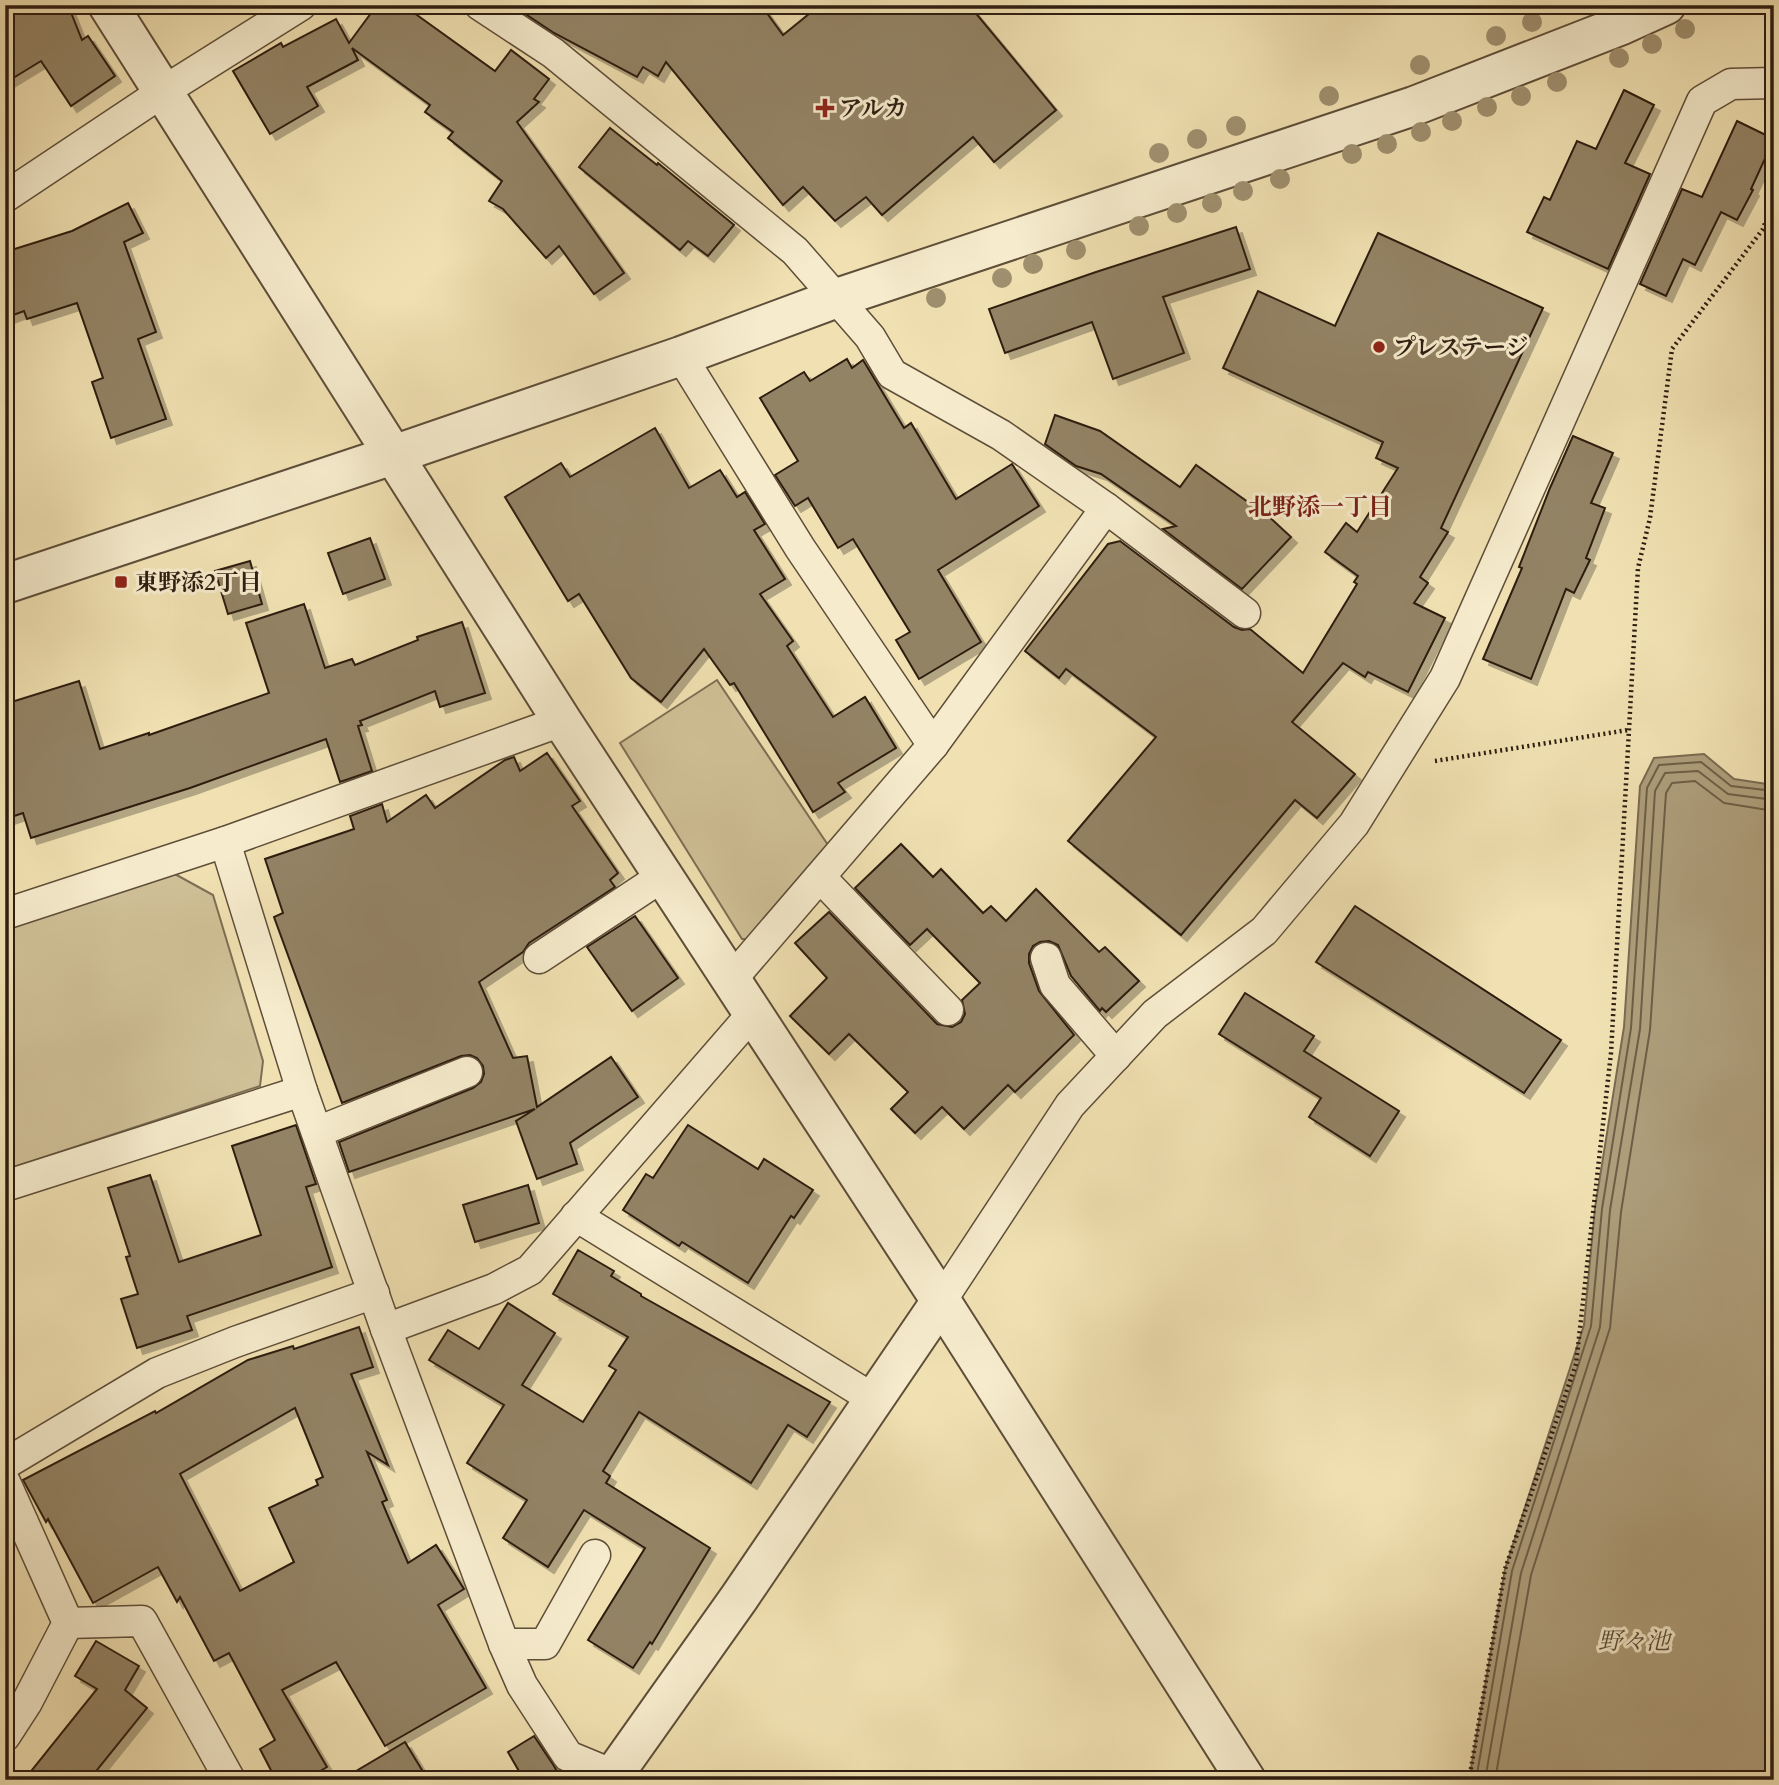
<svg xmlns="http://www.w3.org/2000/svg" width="1779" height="1785" viewBox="0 0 1779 1785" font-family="Cardo,'Noto Serif JP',serif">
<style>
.green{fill:#d0c097;stroke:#7e6e54;stroke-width:2}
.water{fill:#ae9e7b;stroke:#7a6a51;stroke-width:2}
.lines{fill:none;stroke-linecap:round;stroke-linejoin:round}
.shore{stroke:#6e5e46;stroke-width:2}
.building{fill:#938365;stroke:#2d1d11;stroke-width:2;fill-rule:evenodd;filter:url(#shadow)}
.minor-casing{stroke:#5e4e39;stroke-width:33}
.tertiary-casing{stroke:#5e4e39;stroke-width:42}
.path{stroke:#2d1d11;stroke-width:4.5;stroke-dasharray:2 3.5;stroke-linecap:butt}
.minor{stroke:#f6eccd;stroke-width:30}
.tertiary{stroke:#f6eccd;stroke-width:38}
.tree{fill:#a0906f}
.poi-dot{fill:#8f2418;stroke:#f6eccd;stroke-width:2.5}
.labels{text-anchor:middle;stroke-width:6;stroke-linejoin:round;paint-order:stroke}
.poi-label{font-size:23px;font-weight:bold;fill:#2d1d11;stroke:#f6eccd;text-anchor:start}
.neighbourhood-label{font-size:24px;font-weight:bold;fill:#7a1f14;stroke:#f6eccd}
.water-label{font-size:24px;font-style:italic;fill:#5a4a36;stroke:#f6eccd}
</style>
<defs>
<filter id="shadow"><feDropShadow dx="6" dy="6" stdDeviation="0" flood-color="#0004"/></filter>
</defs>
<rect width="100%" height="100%" fill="#f1e1b2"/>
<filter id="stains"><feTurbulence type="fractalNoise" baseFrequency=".00286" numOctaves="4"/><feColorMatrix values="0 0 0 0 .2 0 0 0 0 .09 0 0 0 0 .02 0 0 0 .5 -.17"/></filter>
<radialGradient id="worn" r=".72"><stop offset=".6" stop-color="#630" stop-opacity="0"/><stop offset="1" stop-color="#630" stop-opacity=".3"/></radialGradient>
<!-- green -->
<g class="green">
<path d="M717,680l111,165 -69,94h-17l-122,-196z"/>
<path d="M173,873l40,22 50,166 -3,25 -255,84v-243z"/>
</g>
<!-- water -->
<path class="water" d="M1704,754l30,25 40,6v995h-305l36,-211 79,-244 11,-117 29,-181 16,-241 14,-28z"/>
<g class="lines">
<!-- shore -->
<g class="shore">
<path d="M1476,1780l36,-209 79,-245 11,-117 29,-181 16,-240 12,-23 42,-3 30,24 43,5"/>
<path d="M1485,1780l36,-207 79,-246 10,-117 30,-181 15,-238 10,-18 33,-2 30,23 46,6"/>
<path d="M1495,1780l36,-205 79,-247 11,-116 29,-182 16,-237 6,-10 23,-2 29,22 50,8"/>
</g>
</g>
<!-- building -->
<g class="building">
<path d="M5,5h63l14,35 6,-4 27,40 -44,30 -30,-45 -36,22z"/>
<path d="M377,5h26l92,66 16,-21 38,29 -15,20 5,3 -22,20 107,151 -30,21 -35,-48 -13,12 -43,-49 -14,-8 13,-20 -54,-43 5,-6 -28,-20 5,-7 -78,-57 6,12 -51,27 11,19 -48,28 -37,-63 48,-28 2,4 53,-28 13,24z"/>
<path d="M512,5h249l22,30 37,-30h149l87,105 -62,52 -21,-25 -91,78 -16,-18 -31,24 -32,-34 -20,18 -117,-143 -8,14 -15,-9 -6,10 -83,-44z"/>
<path d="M1624,90l30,15 -29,58 25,11 -42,95 -81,-37 17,-35 6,3 27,-59 19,8z"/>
<path d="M1737,121l37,18 -23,50 2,1 -16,30 -16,-8 -26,53 -12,-6 -17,37 -26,-12 42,-95 20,8z"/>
<path d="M610,128l47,37 1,-2 76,62 -26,31 -20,-15 -8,9 -101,-83z"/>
<path d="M128,203l15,30 -19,9 32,90 -18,7 28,80 -55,19 -19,-56 11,-4 -26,-75 -50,16 -3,-8 -19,7v-66l67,-21z"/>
<path d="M1236,227l14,42 -87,28 21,56 -71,26 -21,-57 -87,31 -16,-44 107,-37z"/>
<path d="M1378,233l165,75 -102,220 7,4 -28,45 8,6 -14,20 31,15 -37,74 -40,-20 -3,5 -22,-14 -51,59 63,52 -38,44 -22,-18 -114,135 -113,-94 88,-104 -90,-68 -7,9 -34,-27 83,-107 12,-3 114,86 8,3 8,-1 53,44 54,-89 -3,-2 4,-6 -33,-24 21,-29 11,9 41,-64 -22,-10 7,-16 -160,-74 35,-77 77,35z"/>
<path d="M847,359l5,9 11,-8 41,68 7,-5 45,76 56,-35 27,42 -101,64 43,72 -62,37 -23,-39 14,-8 -57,-93 -15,9 -30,-50 -13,8 -20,-31 23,-14 -38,-63 44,-26 6,9z"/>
<path d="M1055,415l45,16 80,56 16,-22 52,37 3,-2 40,37 -49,52 -79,-60 13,-3 -75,-52 -25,-8 -31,-22z"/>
<path d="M655,428l34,60 31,-18 17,27 8,-5 20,32 -11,6 31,49 -25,15 33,47 -6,5 46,71 32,-20 31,51 -58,35 7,9 -32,20 -79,-129 -4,2 -26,-36 -43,53 -30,-24 -52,-84 -11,7 -63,-104 56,-34 9,14z"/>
<path d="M1573,436l40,17 -22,50 14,5 -19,50 4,2 -16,33 -8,-4 -35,90 -48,-20 39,-91 -3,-1 31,-79z"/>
<path d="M370,538l15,41 -42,15 -15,-41z"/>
<path d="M250,561l12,43 -34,10 -13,-43z"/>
<path d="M304,604l21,64 27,-9 3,6 63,-25 -1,-3 45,-15 23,71 -45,14 -5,-16 -75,30 2,4 -4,1 14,45 -32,11 -14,-43 -136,49 -159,50 -8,-25 -18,6v-115l74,-23 21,68 49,-16v2l120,-42 -23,-70z"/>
<path d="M547,753l33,48 -8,5 46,67 -8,7 5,7 -86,56 -6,9 -44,30 34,76 14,-2 10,51 74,-50 27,40 -68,46 7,21 -40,15 -21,-58 19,-12 -186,63 -10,-30 134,-54 8,-6 3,-8 -1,-8 -6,-8 -7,-3 -9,1 -119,47 -68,-186 9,-4 -18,-54 89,-30 -4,-13 32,-12 5,18 39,-27 9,13 70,-48 9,-3 6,14z"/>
<path d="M901,844l32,33 8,-8 42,44 8,-7 15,15 30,-32 63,63 6,-5 34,34 -33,31 -4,-4 -2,3 -29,-35 -13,-31 -9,-4 -9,1 -7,4 -4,8v9l10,28 35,44 -59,57 -7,-7 -44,44 -22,-22 -27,26 -24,-24 17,-17 -59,-58 -20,20 -39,-38 37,-38 -32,-35 34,-31 108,112 15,3 9,-5 4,-8 -3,-14 18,-17 -53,-54 -17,16 -55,-57z"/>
<path d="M1355,906l206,134 -37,53 -208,-131z"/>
<path d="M635,916l43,62 -46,33 -45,-64z"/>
<path d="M1245,993l69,43 -10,15 95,60 -29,45 -61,-39 12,-19 -102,-64z"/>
<path d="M296,1125l20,59 -10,3 26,80 -145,49 5,14 -55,18 -16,-49 17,-5 -12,-37 4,-1 -22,-68 42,-13 29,87 82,-27 -29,-89z"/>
<path d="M688,1125l70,44 6,-10 49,31 -19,28 -3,-2 -43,67 -66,-41 -3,4 -56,-36 23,-36 7,4z"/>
<path d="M528,1185l11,38 -64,19 -12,-37z"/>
<path d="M578,1250l36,21 -3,5 30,18v2l189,106 -23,35 -19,-12 -37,58 -112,-71 -36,59 7,5 -4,7 104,65 -58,96 -2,-2 -17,26 -45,-28 57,-92 -61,-38 -36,57 -45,-29 24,-38 -60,-37 37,-58 -75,-45 19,-30 31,19 29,-46 47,30 -33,52 61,37 33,-52 -7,-4 19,-29 -75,-43z"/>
<path d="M359,1327l14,40 -22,7 37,91 -21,-13 20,48 -5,2 26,61 28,-18 28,44 -26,16 48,83 -101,58 -49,-84 -54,28 45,77 -22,13h-29l-16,-31 15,-9 -46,-87 -15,8 -34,-64 -3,5 -19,-35 -65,36 -45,-84 -2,3 -23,-42 132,-69 1,2 92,-53 45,-14 1,3zM295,1408l28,69 -7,3 2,5 -49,23 25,54 -54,29 -60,-117z"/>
<path d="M96,1641l43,25 -14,24 22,18 -58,72h-65l73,-91 -22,-13z"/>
<path d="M534,1736l20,30 8,14h-38l-16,-28z"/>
<path d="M405,1742l23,38h-87z"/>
</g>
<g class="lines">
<!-- minor casing -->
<g class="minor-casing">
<g id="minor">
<path d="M480,5l73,48 242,198 75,86 22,37 109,61 105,73 -173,237 -133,-197 -119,-192"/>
<path d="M5,197l159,-106 137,-86"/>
<path d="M1106,508l139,105"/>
<path d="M225,842l77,249 84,238 118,315 18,41 46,71 46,19"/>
<path d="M820,877l128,133"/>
<path d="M5,914l220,-72 337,-121"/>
<path d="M539,958l124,-82"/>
<path d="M1046,958l9,27 61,71"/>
<path d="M731,980l202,-235"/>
<path d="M317,1132l150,-60"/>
<path d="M5,1186l297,-95"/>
<path d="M576,1216l299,184"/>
<path d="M941,1301l129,-196 85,-91 109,-83 90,-107 91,-146 257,-577 29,-17 43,-1"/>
<path d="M386,1329l108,-40 36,-19 223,-257"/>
<path d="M5,1464l152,-91 78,-31 139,-49"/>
<path d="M5,1482l63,141 -41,79 -22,34"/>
<path d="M68,1623l74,-2 88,159"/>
<path d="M504,1644h41l50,-89"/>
</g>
</g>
<!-- tertiary casing -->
<g class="tertiary-casing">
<g id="tertiary">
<path d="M108,5l454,716 379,580 305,479"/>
<path d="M5,584l388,-129 288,-99 156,-58 577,-192 208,-81 44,-20"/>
<path d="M610,1780l129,-182 202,-297"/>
</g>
</g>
<!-- path -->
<g class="path">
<path d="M1435,761l193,-31"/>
<path d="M1469,1780l36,-211 71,-205 35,-311 27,-485 12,-50 22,-169 91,-120 11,-32"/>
</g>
<!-- minor -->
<use href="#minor" class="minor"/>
<!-- tertiary -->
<use href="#tertiary" class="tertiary"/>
</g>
<!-- trees -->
<g class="tree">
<circle cx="1532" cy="22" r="10"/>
<circle cx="1685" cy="29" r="10"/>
<circle cx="1496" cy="36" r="10"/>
<circle cx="1652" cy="44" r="10"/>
<circle cx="1619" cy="58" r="10"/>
<circle cx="1420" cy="65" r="10"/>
<circle cx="1557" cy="82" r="10"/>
<circle cx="1329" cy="96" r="10"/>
<circle cx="1521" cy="96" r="10"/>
<circle cx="1487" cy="107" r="10"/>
<circle cx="1452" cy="121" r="10"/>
<circle cx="1236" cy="126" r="10"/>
<circle cx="1421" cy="132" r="10"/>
<circle cx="1197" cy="139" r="10"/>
<circle cx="1387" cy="144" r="10"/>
<circle cx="1159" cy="153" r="10"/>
<circle cx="1352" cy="154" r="10"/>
<circle cx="1280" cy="179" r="10"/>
<circle cx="1243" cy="191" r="10"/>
<circle cx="1212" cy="203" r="10"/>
<circle cx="1177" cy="213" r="10"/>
<circle cx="1139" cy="226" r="10"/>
<circle cx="1076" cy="250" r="10"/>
<circle cx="1033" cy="264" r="10"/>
<circle cx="1002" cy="278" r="10"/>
<circle cx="936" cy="298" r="10"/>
</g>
<!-- markers -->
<g class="poi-dot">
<path d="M821.5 97.5h7v7h7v7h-7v7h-7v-7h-7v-7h7z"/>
<circle cx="1379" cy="347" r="7"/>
<rect x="114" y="575" width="14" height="14" rx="3.5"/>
</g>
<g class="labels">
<!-- poi labels -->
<g class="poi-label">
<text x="839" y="116">アルカ</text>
<text x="1393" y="355">プレステージ</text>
<text x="135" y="590">東野添2丁目</text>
</g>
<!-- neighbourhood labels -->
<g class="neighbourhood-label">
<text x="1320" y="515">北野添一丁目</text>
</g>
<!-- water labels -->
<g class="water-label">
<text x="1634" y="1649">野々池</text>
</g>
</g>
<!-- margin -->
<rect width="1779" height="1785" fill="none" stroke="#f1e1b2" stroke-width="28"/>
<rect x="7" y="7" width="1765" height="1771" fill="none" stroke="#2d1d11" stroke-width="3.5"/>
<rect x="14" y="14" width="1751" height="1757" fill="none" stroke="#2d1d11" stroke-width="2"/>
<rect width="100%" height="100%" filter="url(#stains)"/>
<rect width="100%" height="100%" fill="url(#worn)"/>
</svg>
